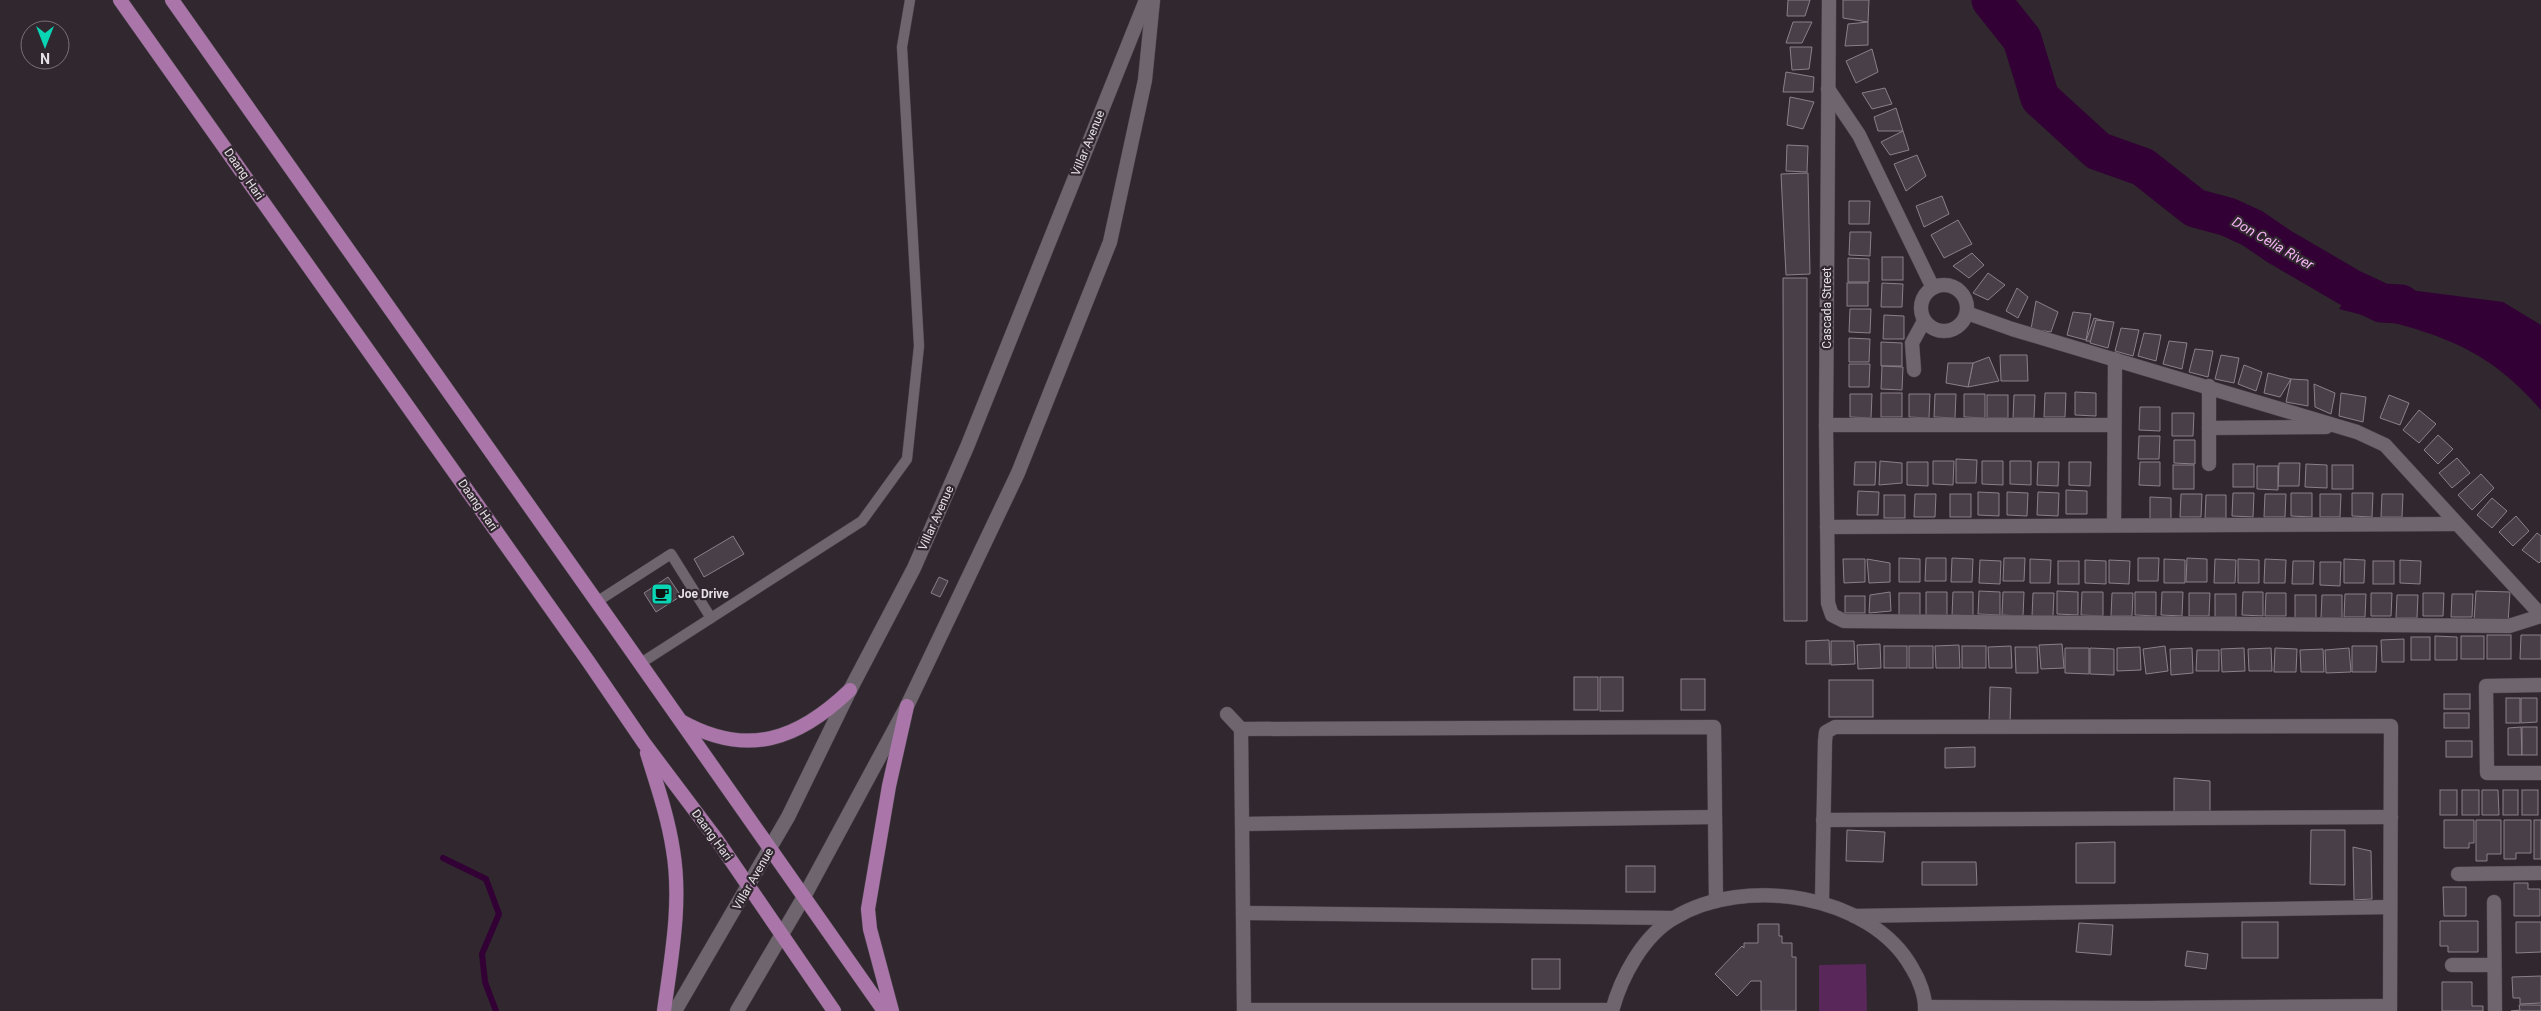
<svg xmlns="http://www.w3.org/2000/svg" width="2541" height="1011" viewBox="0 0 2541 1011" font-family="Roboto,sans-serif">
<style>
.green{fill:#592759}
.water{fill:#320034}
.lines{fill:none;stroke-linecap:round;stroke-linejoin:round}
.stream{stroke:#320034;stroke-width:6}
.river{stroke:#320034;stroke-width:39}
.building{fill:#493f49;stroke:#8b808a}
.service-casing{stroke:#4e454d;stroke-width:11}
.minor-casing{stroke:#4e454d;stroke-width:15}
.tertiary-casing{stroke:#4e454d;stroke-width:15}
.primary-casing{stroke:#4e454d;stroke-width:15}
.service{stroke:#6f656f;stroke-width:10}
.minor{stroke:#6f656f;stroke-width:14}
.tertiary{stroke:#6f656f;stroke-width:14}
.primary{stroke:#aa76aa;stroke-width:14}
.labels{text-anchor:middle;stroke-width:4.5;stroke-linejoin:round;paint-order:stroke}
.street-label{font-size:12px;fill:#e6e0e6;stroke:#30272f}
.poi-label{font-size:12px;font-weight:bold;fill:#e6e0e6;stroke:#30272f;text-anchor:start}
.water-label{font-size:14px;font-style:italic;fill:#f7b6f6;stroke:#30272f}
</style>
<rect width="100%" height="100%" fill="#30272f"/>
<!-- green -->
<path class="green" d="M1866,964l1,47h-48v-46z"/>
<!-- water -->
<path class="water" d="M2352,289l58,1 93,12 38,23v85c-61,-71 -116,-79 -202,-101z"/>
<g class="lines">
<!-- stream -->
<path class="stream" d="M443,858l43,21 13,35 -17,40 3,28 11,29"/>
<!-- river -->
<path class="river" d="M1991,0l31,39 18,59 58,53 45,16 52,41 33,9 24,11 28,19 72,42 30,14 19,1"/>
</g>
<!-- building -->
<g class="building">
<path d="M1788,0h22l-5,16h-18z"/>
<path d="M1843,0h26l-1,22 -25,-4z"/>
<path d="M1793,22h19l-10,21h-16z"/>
<path d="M1868,22v23l-23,1 3,-22z"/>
<path d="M1790,47h22l-3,22 -17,1z"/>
<path d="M1872,49l6,23 -22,11 -10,-22z"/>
<path d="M1786,72l28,5 -1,15h-30z"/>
<path d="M1885,88l7,16 -20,5 -10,-16z"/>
<path d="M1790,97l24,5 -11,27 -16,-4z"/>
<path d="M1896,108l7,23h-25l-4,-14z"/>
<path d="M1903,131l6,19 -19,5 -9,-13z"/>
<path d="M1787,145l21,1 -1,26 -21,-1z"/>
<path d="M1917,155l9,21 -20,15 -12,-27z"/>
<path d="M1808,173l2,101 -24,1 -5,-101z"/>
<path d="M1942,196l7,18 -25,13 -8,-21z"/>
<path d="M1849,201h21l-1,23h-20z"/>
<path d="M1958,220l14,24 -28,14 -13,-23z"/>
<path d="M1850,232h21l-1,24 -21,-1z"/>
<path d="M1972,253l12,12 -15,13 -16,-12z"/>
<rect x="1882" y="257" width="21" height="23"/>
<path d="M1848,258l21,1v23h-21z"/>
<path d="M1988,273l17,12 -17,15 -15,-7z"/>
<path d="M1783,278h24v343h-23z"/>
<rect x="1847" y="283" width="21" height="23"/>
<path d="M1882,283l21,1 -1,23h-21z"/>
<path d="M2017,288l11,9 -10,21 -12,-7z"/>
<path d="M2036,301l22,11 -7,20 -20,-3z"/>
<path d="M1850,309h21l-1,24 -21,-1z"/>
<path d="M2073,312l18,2 -5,26 -19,-5z"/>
<path d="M1884,315l20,1v23h-21z"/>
<path d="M2094,318l18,5 -9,19 -17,-1z"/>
<path d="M2096,320l18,2 -6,26 -18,-5z"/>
<path d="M2121,328l18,2 -6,26 -18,-5z"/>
<path d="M2144,333l17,2 -5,26 -18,-5z"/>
<path d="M1849,338l21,1 -1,23h-20z"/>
<path d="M2169,341l18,2 -5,26 -19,-5z"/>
<path d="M1881,342l21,1v23h-21z"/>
<path d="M2195,349l18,2 -5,26 -19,-5z"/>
<path d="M2000,355h27l1,26h-27z"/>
<path d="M2221,355l18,3 -5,25 -19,-4z"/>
<path d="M1989,357l10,24 -31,6 5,-24z"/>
<path d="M1948,363h25l-5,24 -22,-4z"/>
<path d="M1849,364h21l-1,23h-20z"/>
<path d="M2244,365l18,7 -6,19 -18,-7z"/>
<path d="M1882,366l21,1 -1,23 -21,-1z"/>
<path d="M2268,373l23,6 -11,18 -16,-4z"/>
<path d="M2291,379l17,1v26l-22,-4z"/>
<path d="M2314,384l21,9 -4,21 -16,-7z"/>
<path d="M2075,392l21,1v23l-21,-1z"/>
<rect x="1881" y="393" width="21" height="24"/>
<path d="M2045,393h21l-1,24h-21z"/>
<path d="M2341,393l25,4 -3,25 -24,-6z"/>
<path d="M1850,394h22l-1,24 -21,-1z"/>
<path d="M1909,394h21l-1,24 -20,-1z"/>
<path d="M1935,394h21l-1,24 -21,-1z"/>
<path d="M1964,394h21v24l-21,-1z"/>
<rect x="1987" y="395" width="21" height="23"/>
<path d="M2014,395h21l-1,23h-21z"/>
<path d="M2389,395l20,8 -9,22 -20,-7z"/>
<path d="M2140,407h20v24l-21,-1z"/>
<path d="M2419,410l17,14 -17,19 -16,-13z"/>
<path d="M2172,413h22l-1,23h-21z"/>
<path d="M2438,435l15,14 -15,15 -14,-14z"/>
<path d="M2139,436h21l-1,23h-21z"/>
<path d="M2174,440h21v24l-21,-1z"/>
<path d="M2457,458l13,15 -18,15 -13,-15z"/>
<path d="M1956,459l21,1 -1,23h-20z"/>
<path d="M1880,461l22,2v20l-23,2z"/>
<path d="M1933,461h21l-1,24 -20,-1z"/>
<path d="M1982,461h21v24l-21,-1z"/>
<path d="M2010,461h21v24l-21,-1z"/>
<path d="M1855,462h21l-1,23h-21z"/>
<path d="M1907,462h21v24l-21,-1z"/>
<path d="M2038,462h21l-1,24 -21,-1z"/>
<path d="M2069,462h22l-1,24 -21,-1z"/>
<path d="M2140,462h20v24l-21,-1z"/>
<path d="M2279,463h21l-1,23h-21z"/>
<rect x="2233" y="464" width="21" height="23"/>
<path d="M2306,464l21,1v23l-22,-1z"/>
<rect x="2173" y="465" width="21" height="24"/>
<rect x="2332" y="465" width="21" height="24"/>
<path d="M2257,466h21v24l-21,-1z"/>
<path d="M2481,474l13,14 -22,22 -14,-15z"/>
<path d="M2066,490l21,1v23h-21z"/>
<path d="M1858,491l21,1 -1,23h-21z"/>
<path d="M1978,492l21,1v23l-21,-1z"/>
<path d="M2007,492l21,1 -1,23 -20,-1z"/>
<path d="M2038,492l21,1 -1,23 -21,-1z"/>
<path d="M2233,493h21l-1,24 -21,-1z"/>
<path d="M2291,493h21v24l-21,-1z"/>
<path d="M2352,493h21l-1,24 -20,-1z"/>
<path d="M1915,494h21l-1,23h-21z"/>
<rect x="1950" y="494" width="21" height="23"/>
<path d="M2181,494h21l-1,23h-21z"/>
<path d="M2265,494h21l-1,23h-21z"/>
<path d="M2320,494h21l-1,23h-20z"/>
<path d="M2382,494h21l-1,23h-21z"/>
<rect x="1884" y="495" width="21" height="23"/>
<path d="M2206,495h20v23h-21z"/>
<path d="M2150,497l21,1v23l-21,-1z"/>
<path d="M2492,498l15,13 -15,17 -15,-13z"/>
<path d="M2516,516l13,15 -16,15 -14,-14z"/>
<path d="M2537,533l4,3v25l-2,2 -17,-13z"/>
<path d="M733,536l11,18 -40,23 -10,-18z"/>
<path d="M1899,558l21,1v23h-21z"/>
<path d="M1926,558h20v23h-21z"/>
<path d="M1952,558l21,1 -1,23h-21z"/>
<path d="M2004,558h21l-1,23h-21z"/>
<path d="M2138,558h21l-1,23h-20z"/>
<path d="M2187,558l20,1v23h-21z"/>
<path d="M1843,559h22v23l-21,1z"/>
<path d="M1867,559l23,4v19l-21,1z"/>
<path d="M2030,559l21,1 -1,23h-20z"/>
<path d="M2164,559l21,1v23h-21z"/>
<path d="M2215,559l21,1 -1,23h-21z"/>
<path d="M2238,559l21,1v23h-21z"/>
<path d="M2265,559l21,1 -1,23h-21z"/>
<path d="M2344,559l21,1 -1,23h-20z"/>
<path d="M1980,560l21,1 -1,23 -21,-1z"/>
<path d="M2085,560l21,1v23l-21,-1z"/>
<path d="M2109,560l21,1 -1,23 -20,-1z"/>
<path d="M2400,560l21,1 -1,23 -20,-1z"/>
<rect x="2058" y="561" width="21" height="23"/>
<path d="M2293,561h21l-1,23h-21z"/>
<rect x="2373" y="561" width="21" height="23"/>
<path d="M2320,562h21l-1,24 -20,-1z"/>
<path d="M668,577l13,19 -25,16 -12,-19z"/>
<path d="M939,577l9,4 -8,16 -9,-4z"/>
<path d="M1979,591l21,1v23l-22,-1z"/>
<path d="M2057,591l21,1v23l-21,-1z"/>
<path d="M2476,591l34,1 -2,31 -34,-2z"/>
<path d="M1890,592l1,19 -22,2 1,-18z"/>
<path d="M1926,592h21v24l-21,-1z"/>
<path d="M1953,592h20v24l-21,-1z"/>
<path d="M2003,592h21l-1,24 -21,-1z"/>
<path d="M2082,592h21v24l-22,-1z"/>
<path d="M2135,592h21v24l-21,-1z"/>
<path d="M2162,592h21l-1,24 -21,-1z"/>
<path d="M2243,592h20v24l-21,-1z"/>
<rect x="1899" y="593" width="21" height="23"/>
<path d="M2033,593h21l-1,23h-21z"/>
<path d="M2112,593h21l-1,23h-21z"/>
<path d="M2189,593h21l-1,23h-20z"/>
<path d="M2266,593h20v23h-21z"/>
<path d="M2371,593h21l-1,23h-20z"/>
<path d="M2423,593h21l-1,23h-20z"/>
<rect x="2215" y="594" width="21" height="23"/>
<path d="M2345,594h21l-1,23h-21z"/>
<path d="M2452,594h21l-1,23h-21z"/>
<rect x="2295" y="595" width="21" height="23"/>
<path d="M2322,595h20v23h-21z"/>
<path d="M2397,595h21l-1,23h-21z"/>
<rect x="1845" y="596" width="20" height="17"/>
<rect x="2487" y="635" width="24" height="24"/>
<path d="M2521,635h20v24h-21z"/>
<path d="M2435,636l22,1v23h-22z"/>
<rect x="2461" y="636" width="23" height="23"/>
<rect x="2411" y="637" width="19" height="23"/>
<path d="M2404,639v23h-22l-1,-22z"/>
<path d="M1829,640l1,24h-24v-23z"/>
<path d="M1831,641h23l1,23 -24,1z"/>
<path d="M1880,644l1,24 -23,1 -1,-24z"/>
<path d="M2062,644l2,24 -23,1 -2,-24z"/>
<path d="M1959,645l1,23h-24l-1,-22z"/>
<rect x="1884" y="646" width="23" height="22"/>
<rect x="1909" y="646" width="24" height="22"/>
<rect x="1962" y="646" width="24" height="22"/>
<path d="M2011,646l1,22h-23l-1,-21z"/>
<path d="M2165,646l3,25 -22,3 -3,-25z"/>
<path d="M2352,646h25l-1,26h-24z"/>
<path d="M2015,647h22l1,26h-22z"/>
<path d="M2140,647l1,23 -24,1v-23z"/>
<path d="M2065,648h24v26l-24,-1z"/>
<path d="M2090,648l24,1v26l-24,-1z"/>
<path d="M2192,648l1,25 -22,2 -1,-26z"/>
<path d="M2244,648l1,23 -23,1 -1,-23z"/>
<path d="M2271,648l1,23h-23l-1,-22z"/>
<path d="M2275,648l22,1 -1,23h-22z"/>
<path d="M2349,648l2,24 -25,1 -1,-23z"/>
<path d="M2323,649l1,23h-23l-1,-22z"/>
<path d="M2197,650h22v21h-23z"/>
<rect x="1574" y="677" width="24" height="33"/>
<rect x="1600" y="677" width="23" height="34"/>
<rect x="1681" y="679" width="24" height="31"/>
<rect x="1829" y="680" width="44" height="37"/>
<path d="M1990,687l21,1 -1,36 -21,-1z"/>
<rect x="2444" y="694" width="26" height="15"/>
<rect x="2506" y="698" width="14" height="25"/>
<path d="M2521,698h16v24l-16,1z"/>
<rect x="2444" y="713" width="25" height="15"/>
<path d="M2521,727l1,28h-14v-27z"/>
<rect x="2522" y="727" width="15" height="28"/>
<rect x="2446" y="741" width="26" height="16"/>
<path d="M1975,747v20l-30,1v-20z"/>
<path d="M2174,778l36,3v31h-36z"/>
<rect x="2440" y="790" width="17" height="25"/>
<rect x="2462" y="790" width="17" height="25"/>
<path d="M2482,790h16l1,25h-17z"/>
<rect x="2503" y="790" width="15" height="25"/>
<rect x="2522" y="790" width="16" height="25"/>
<path d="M2444,820h30v23h-5v5h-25z"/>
<path d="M2476,820h25v34h-14v7h-11z"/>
<path d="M2504,820h27v33h-15v6h-12z"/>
<rect x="2534" y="820" width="7" height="39"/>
<path d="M1847,830l38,2 -2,30 -37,-1z"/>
<path d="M2311,830h34v55l-35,-1z"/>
<path d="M2115,842v41h-39v-40z"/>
<path d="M2353,847l18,4 1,48 -18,1z"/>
<path d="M1922,862h54l1,23h-55z"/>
<rect x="1626" y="866" width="29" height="26"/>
<path d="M2514,883h14v6h12v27h-26z"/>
<path d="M2443,887h23v29h-22z"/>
<path d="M2440,921h38v31h-30v-6h-8z"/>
<rect x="2242" y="922" width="36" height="36"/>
<path d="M2516,922h25v30l-25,1z"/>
<path d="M2079,923l34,2 -2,30 -35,-3z"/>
<path d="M1758,924h21v12h3v7h10v14h4v54h-35v-30h-10l-14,15 -22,-22 27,-28 2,2v-5h14z"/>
<path d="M2187,951l21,3 -2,15 -21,-3z"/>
<rect x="1532" y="959" width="28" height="30"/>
<path d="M2541,976v27l-21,1v-6h-7l-1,-21z"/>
<path d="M2442,982h30v24h11v5h-41z"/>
<path d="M2519,1005h22v6h-30l9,-1z"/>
</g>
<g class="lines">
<!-- service casing -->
<g class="service-casing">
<g id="service">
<path d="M598,601l73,-47 40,64"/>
<path d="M641,663l221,-142 45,-62 12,-113 -17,-299 8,-47"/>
</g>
</g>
<!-- minor casing -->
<g class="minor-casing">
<g id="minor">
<path d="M1829,0l-3,425 2,178 4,12 12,6 665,5 32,-10"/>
<path d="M1828,89l31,46 74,153"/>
<circle cx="1944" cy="308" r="23"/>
<path d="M1967,313l45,16 345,103 28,13 156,170"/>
<path d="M1914,370l-2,-27 12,-22"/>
<path d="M2209,386v78"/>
<path d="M1826,425h288"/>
<path d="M2209,428l117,-1"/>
<path d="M2114,525l1,-166"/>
<path d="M1827,527l630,-3"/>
<path d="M2541,685l-55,1 1,87h54"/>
<path d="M1227,714l14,15 3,282"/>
<path d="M1241,729l473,-2 2,174"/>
<path d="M1823,820l568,-3"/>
<path d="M1242,824l473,-7"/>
<path d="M2458,874l83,-1"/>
<path d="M1822,902l3,-161 1,-9 9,-5 556,-1 -1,285"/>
<path d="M2494,902l1,109"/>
<path d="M1243,913l431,5"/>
<path d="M1854,916l536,-9"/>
<path d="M2452,965h42"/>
<path d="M1925,1007l221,1 244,-2"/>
<path d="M1244,1010h368"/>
<path d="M1612,1011c9,-34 31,-75 62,-93 70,-43 197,-24 238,50 7,11 14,29 13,43"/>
</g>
</g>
<!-- tertiary casing -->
<g class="tertiary-casing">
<g id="tertiary">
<path d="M675,1011l113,-194 62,-127 64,-122 53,-121 179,-447"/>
<path d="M737,1011l68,-116 102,-189 111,-233 92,-231 35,-162 8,-80"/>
</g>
</g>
<!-- primary casing -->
<g class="primary-casing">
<g id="primary">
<path d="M120,0l468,661 56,82 73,97 117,171"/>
<path d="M172,0c238,337 476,673 712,1011"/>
<path d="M681,721c66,37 117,19 169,-31"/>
<path d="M647,753c10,32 21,64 26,97 9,53 -2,109 -9,161"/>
<path d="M892,1011l-22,-82 -2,-20 21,-123 18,-80"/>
</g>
</g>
<!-- service -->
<use href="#service" class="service"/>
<!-- minor -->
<use href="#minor" class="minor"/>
<!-- tertiary -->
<use href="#tertiary" class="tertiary"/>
<!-- primary -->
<use href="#primary" class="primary"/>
</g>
<!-- icons -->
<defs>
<g id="cafe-square" transform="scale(1.125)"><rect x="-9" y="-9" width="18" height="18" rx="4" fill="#09d5b5" stroke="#30272f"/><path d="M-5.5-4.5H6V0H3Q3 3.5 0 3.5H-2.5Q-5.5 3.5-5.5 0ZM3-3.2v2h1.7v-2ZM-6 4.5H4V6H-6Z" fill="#111"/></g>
</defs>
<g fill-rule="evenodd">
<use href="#cafe-square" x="662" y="594"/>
</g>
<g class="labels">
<!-- street labels -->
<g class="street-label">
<text transform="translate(1088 143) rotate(-68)" y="4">Villar Avenue</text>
<text transform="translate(244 174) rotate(55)" y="4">Daang Hari</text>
<text transform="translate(1827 308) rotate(-90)" y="4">Cascada Street</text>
<text transform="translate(478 505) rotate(55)" y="4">Daang Hari</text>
<text transform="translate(936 518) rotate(-66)" y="4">Villar Avenue</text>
<text transform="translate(712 835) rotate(54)" y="4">Daang Hari</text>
<text transform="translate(753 879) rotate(-60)" y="4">Villar Avenue</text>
</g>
<!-- poi labels -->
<g class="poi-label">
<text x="678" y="598">Joe Drive</text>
</g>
<!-- water labels -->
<g class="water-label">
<text transform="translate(2273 243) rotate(30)" y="5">Don Celia River</text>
</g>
</g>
<!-- north arrow -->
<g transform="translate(45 45) rotate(180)"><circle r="24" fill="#30272f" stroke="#797178"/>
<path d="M0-4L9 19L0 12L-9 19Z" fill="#09d5b5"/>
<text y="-8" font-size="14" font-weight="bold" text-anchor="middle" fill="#e6e0e6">N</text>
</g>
</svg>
